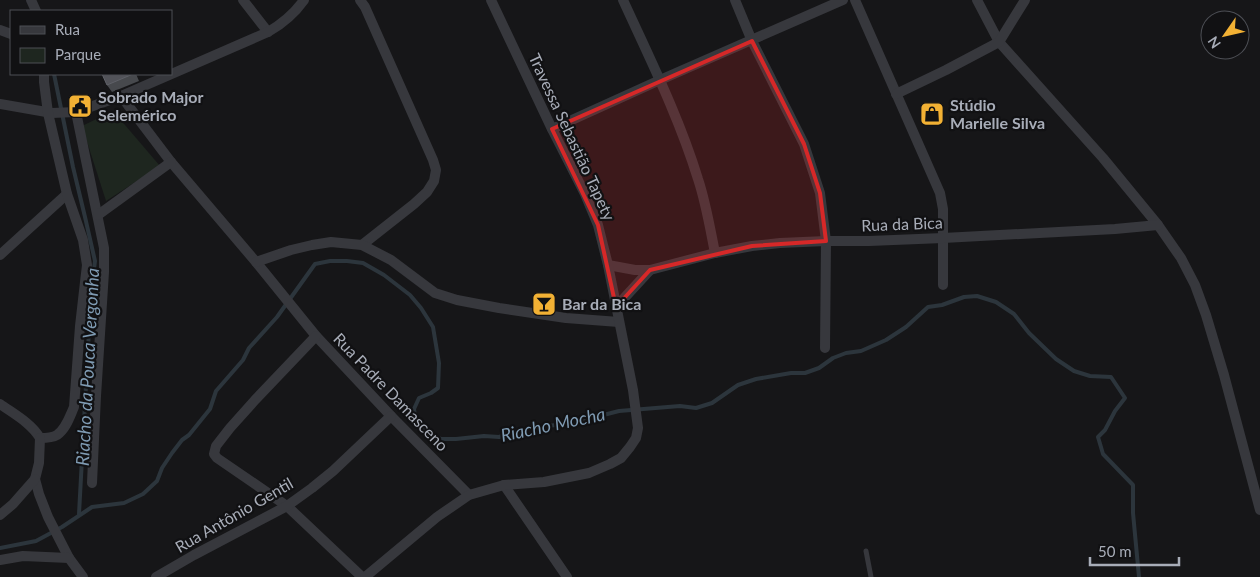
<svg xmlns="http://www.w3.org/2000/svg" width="1260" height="577" viewBox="0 0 1260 577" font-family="Lato,sans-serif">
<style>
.green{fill:#1e261f}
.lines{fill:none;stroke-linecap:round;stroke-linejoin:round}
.stream{stroke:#2c353c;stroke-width:4}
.lane{stroke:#37383d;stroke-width:5}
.street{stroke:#37383d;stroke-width:10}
.wall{fill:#47494d}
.building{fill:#525359;stroke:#5f6168}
.marked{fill:#d62828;fill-opacity:0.2;stroke:#d62828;stroke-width:4;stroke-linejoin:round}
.labels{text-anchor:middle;stroke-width:4.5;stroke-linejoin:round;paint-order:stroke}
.poi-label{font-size:16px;font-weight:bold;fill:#a8adb8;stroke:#111113;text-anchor:start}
.street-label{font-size:16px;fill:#a8adb8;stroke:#111113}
.water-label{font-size:18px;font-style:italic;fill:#7f9bb3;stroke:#111113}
</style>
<rect width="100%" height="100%" fill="#161618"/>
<!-- green -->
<path class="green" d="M113,111l47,55 -54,35 -24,-75z"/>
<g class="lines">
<!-- stream -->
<g class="stream">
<path d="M54,74l19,93 12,50 10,44 -4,32 -12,221"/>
<path d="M0,548l36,-7 26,-14 30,-20 32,-4 19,-9 14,-13 5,-13 10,-15 10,-13 7,-5 21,-26 6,-18 27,-31 6,-12 28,-31 38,-53 15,-3h17l16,2 21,12 26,20 11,13 12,19 6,36 -1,25 -7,5 -12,5 -5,11 2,13 11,12 14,5h15l28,-3 15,1 12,-4 18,-5 14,-2 15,-1 22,-4 39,-10 61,-5 16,2 16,-5 26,-18 18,-6 35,-6h14l14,-5 14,-10 13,-5 15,-2 25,-11 20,-13 22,-20 14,-2 22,-8 13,-1 19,6 18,12 15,19 27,26 18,12 16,5 21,1 14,21 -10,13 -10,19 -7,7 5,17 30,31v28l6,64"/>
</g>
<!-- lane -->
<path class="lane" d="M866,551l5,26"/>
<!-- street -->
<g class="street">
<path d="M31,0l5,11"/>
<path d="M243,0l25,32"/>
<path d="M360,0l5,7 68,153 3,10 -2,11 -7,11 -13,12 -52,41"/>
<path d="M623,0c27,59 56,117 75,179 8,24 12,49 17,74"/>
<path d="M735,0l17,41 52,103 16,49 6,48 -1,107"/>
<path d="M855,0l85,193 3,16v76"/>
<path d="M977,0l22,42 104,116 55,67 23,33 14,27 11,30 18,60 36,135"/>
<path d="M0,30l11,4"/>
<path d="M896,94l50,-24 53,-28 26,-42"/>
<path d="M121,96l50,66 85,100 60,74 75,80 78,79"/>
<path d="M0,104l52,9 24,-1 45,-16 147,-64c14,-8 26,-18 36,-32"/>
<path d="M76,112l28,136v24l-8,124 -4,87"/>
<path d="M552,129l108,-49 183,-80"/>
<path d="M98,215l73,-53"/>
<path d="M0,255l67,-61"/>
<path d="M256,262l35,-12 21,-5 19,-3 31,3 29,15 44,33 22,7 42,8 67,10 53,4"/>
<path d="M608,265l27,5h15l65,-17 37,-7 28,-3 46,-2h43l74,-3 172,-9 43,-4"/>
<path d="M616,307l34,-37"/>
<path d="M316,336l-61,64 -25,28 -14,18 -2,8 3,4 70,48 75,71"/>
<path d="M0,404c14,10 31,19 40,34"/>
<path d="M40,438c6,0 12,0 17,-3 9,-6 13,-19 17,-28l6,-81 5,-44 2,-17 -4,-25 -16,-46 -19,-81 -4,-31v-8"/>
<path d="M40,438l-1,25 -4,16 4,15 9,23 21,41 14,19"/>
<path d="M504,485l63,92"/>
<path d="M0,515l13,-11 22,-25"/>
<path d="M0,560l23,-4 46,2"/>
<path d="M156,577l38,-22 93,-49 25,-18 21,-17 58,-55"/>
<path d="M365,577l72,-60 32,-22 35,-10 40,-3 45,-9 21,-9 11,-6 9,-11 6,-9 2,-10 -5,-38 -25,-125 -10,-40 -13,-31 -33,-65 -61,-129"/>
</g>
</g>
<!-- wall -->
<path class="wall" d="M102,74h34l3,7 -27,11 -5,-7z"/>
<!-- building -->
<path class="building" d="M102,74h31l-26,11z"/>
<!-- marked area -->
<path class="marked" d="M752,41l52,103 16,49 6,48 -74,5 -102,24 -34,37 -18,-82 -46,-96z"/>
<!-- icons -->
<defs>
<g id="civic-square" transform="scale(1.25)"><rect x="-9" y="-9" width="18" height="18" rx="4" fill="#f2b134" stroke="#111113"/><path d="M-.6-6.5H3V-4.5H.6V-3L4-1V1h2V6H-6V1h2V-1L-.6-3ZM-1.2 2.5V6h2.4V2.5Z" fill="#111"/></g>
<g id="shop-square" transform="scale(1.25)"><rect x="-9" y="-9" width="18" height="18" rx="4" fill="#f2b134" stroke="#111113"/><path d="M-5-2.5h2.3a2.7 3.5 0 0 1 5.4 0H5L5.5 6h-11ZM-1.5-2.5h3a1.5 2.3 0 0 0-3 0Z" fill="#111"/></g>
<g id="bar-square" transform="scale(1.25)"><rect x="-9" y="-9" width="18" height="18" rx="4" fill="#f2b134" stroke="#111113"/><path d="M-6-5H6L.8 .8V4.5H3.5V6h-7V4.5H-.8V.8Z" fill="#111"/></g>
</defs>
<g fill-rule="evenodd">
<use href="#civic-square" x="80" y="106"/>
<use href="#shop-square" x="932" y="114"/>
<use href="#bar-square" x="544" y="304"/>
</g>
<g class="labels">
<!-- poi labels -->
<g class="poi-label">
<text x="98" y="103">Sobrado Major<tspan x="98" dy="18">Selemérico</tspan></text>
<text x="950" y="111">Stúdio<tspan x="950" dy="18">Marielle Silva</tspan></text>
<text x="562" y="310">Bar da Bica</text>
</g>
<!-- street labels -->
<g class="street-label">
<text transform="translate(572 137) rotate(65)" y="6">Travessa Sebastião Tapety</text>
<text transform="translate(902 224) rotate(-2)" y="6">Rua da Bica</text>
<text transform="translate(391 392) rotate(46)" y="6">Rua Padre Damasceno</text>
<text transform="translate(234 515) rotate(-30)" y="6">Rua Antônio Gentil</text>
</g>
<!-- water labels -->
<g class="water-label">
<text transform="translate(88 367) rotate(-87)" y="6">Riacho da Pouca Vergonha</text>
<text transform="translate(553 425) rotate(-12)" y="6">Riacho Mocha</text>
</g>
</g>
<!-- legend -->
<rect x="10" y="10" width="162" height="65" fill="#111113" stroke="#4d4f55"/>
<rect x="20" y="26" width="25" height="8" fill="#37383d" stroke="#4d4f55"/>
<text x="55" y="35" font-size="15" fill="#a8adb8">Rua</text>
<rect x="20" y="48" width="25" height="15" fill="#1e261f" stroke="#4d4f55"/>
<text x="55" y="60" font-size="15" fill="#a8adb8">Parque</text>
<!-- north arrow -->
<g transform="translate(1225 35) rotate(236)"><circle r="24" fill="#111113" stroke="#4d4f55"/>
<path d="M0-4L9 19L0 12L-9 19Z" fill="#f2b134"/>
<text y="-8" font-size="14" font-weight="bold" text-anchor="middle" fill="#a8adb8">N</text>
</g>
<!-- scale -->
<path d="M1090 557v8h89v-8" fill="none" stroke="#a8adb8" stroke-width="2.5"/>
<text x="1098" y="557" font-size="15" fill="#a8adb8" stroke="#111113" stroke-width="4" paint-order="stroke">50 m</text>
</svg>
